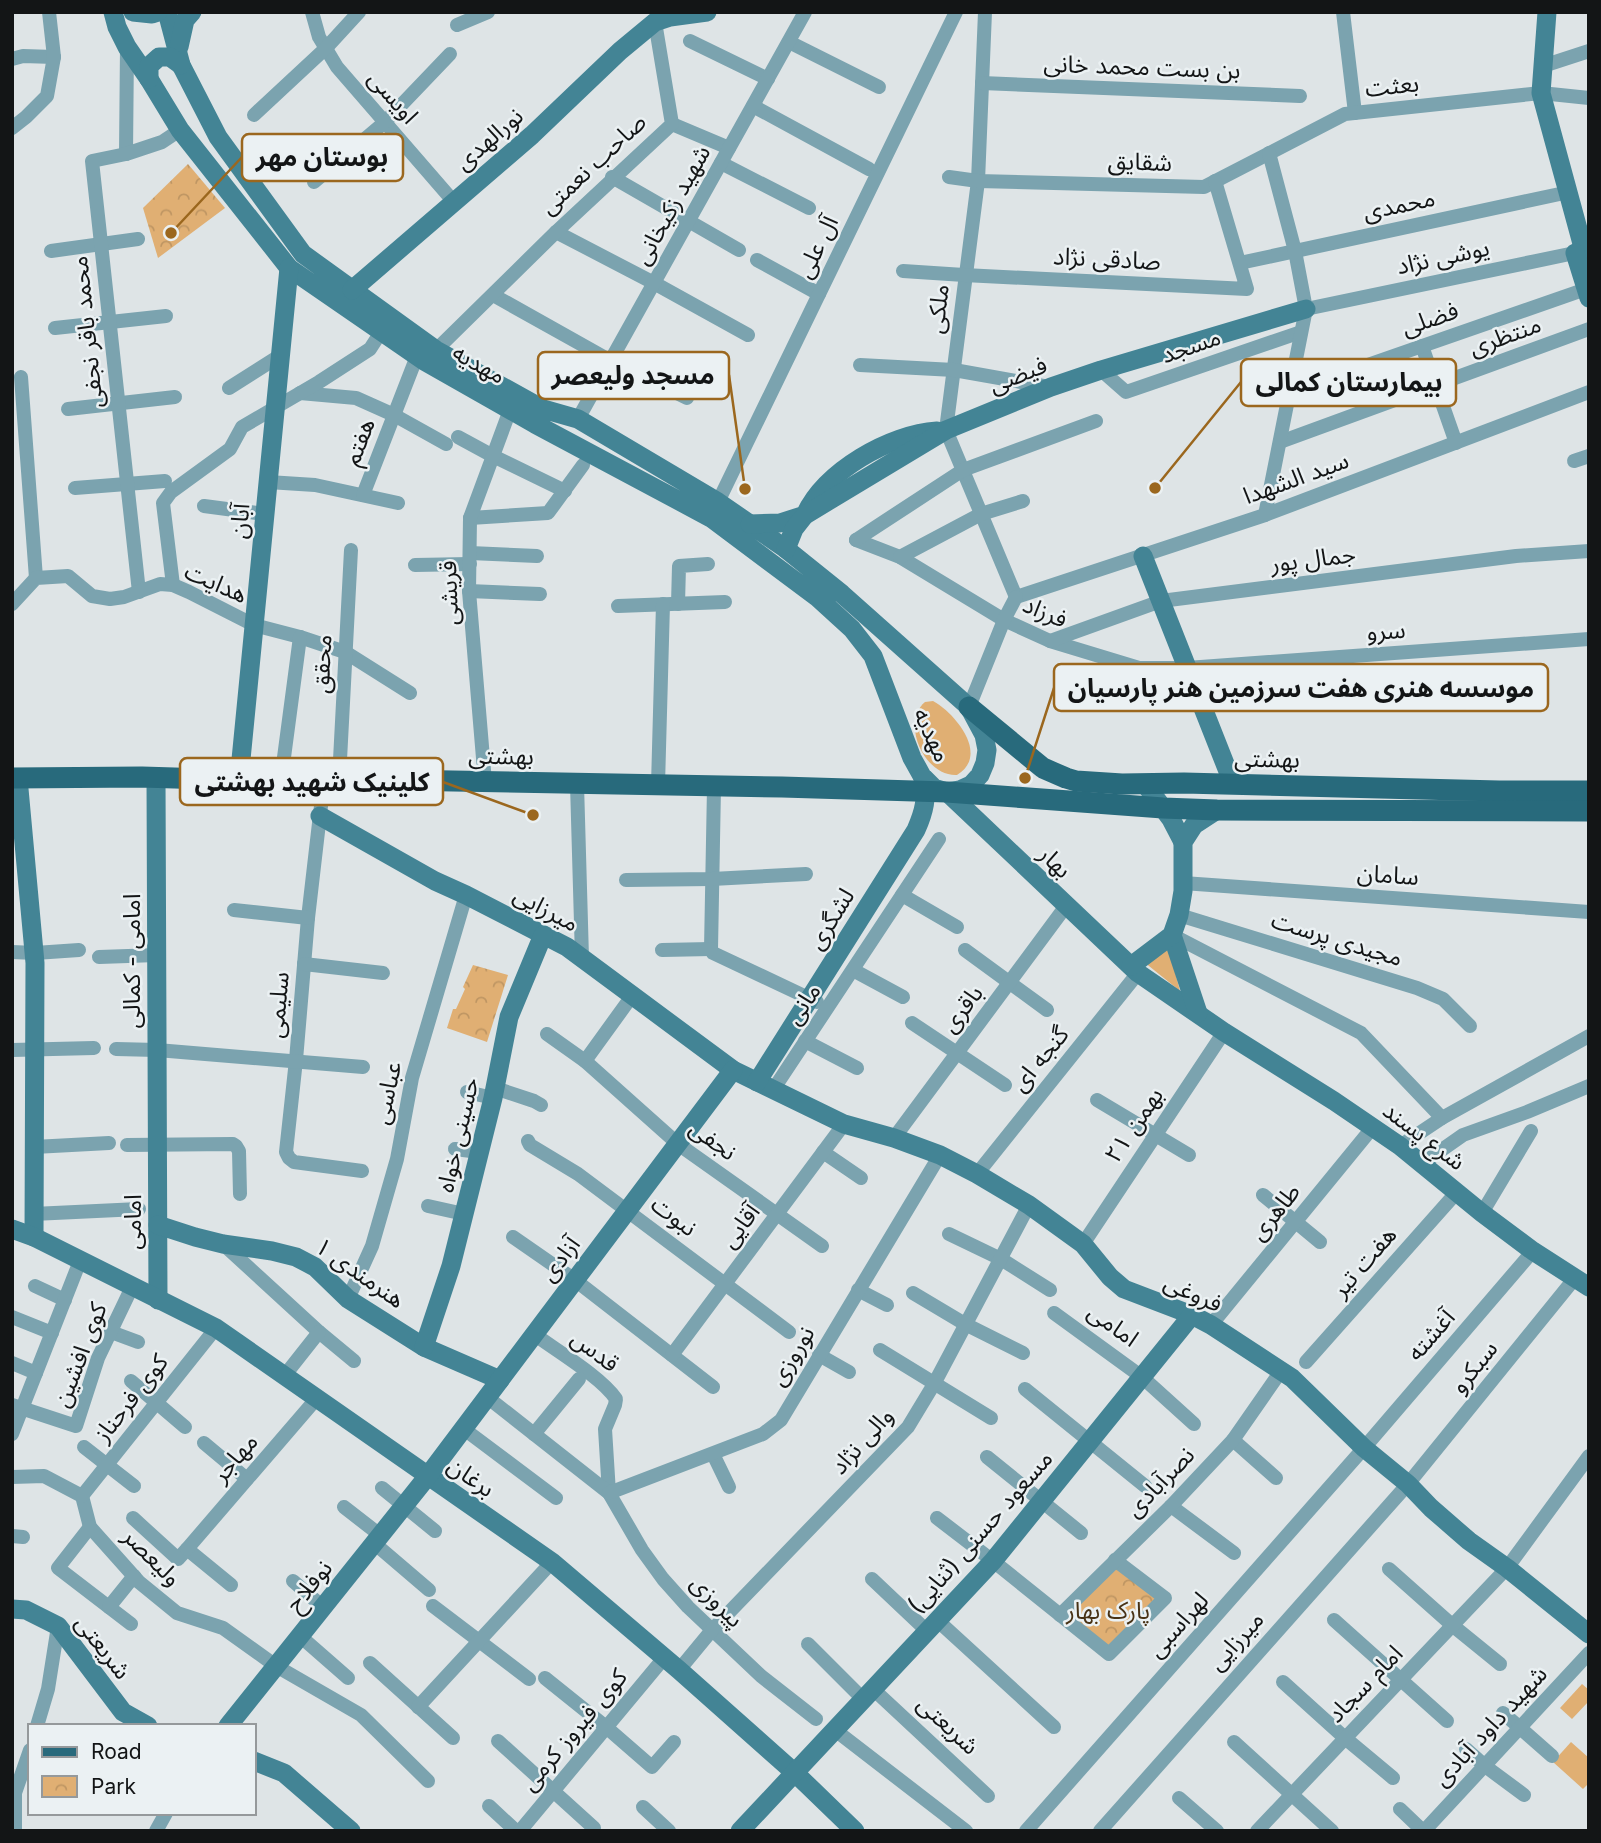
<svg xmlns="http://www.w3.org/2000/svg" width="1601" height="1843" viewBox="0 0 1601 1843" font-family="Inter,'Noto Sans Arabic',sans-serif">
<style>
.green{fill:#e0af73}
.park{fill:url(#park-crowns)}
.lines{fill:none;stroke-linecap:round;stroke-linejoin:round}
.street{stroke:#7ba3af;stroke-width:14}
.secondary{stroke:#438495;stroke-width:19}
.primary{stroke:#286a7c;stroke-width:21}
.labels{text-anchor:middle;stroke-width:5;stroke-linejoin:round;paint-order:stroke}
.street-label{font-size:24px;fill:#131516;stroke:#ebf1f3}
.park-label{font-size:24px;fill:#483215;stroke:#ebf1f3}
.leader{fill:none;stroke:#9b671e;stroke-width:2.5}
.callout-dot{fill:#9b671e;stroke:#ebf1f3;stroke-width:2.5}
.callout{fill:#ebf1f3;stroke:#9b671e;stroke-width:2.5}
.callout-label{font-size:26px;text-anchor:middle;font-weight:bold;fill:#131516}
</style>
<defs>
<pattern id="park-crowns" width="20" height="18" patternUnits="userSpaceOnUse" patternTransform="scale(1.75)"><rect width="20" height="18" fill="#e0af73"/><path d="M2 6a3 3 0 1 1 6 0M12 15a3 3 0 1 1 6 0" fill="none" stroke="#bf9663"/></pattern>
</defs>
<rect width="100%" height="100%" fill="#dee4e6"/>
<!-- green -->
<g class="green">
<path d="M933,701c22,12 57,54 24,74 -32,2 -57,-52 -32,-73z"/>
<path d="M1167,942l13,49 -36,-29z"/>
<path d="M1582,1684l7,6v11l-17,18 -12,-11z"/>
<path d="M1571,1742l18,16v25l-6,6 -30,-27z"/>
</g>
<!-- park -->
<g class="park">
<path d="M188,164l37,44 -67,50 -15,-50z"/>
<path d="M473,965l35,10 -21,67 -40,-14 6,-19h3l9,-20 -2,-2z"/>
<path d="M1116,1567l42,31 -49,50 -42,-35z"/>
</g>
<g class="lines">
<!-- street -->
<g class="street">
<path d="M312,12l7,25 18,30 117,135"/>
<path d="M985,12l-7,169 -32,249 70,167"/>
<path d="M1343,12l12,101"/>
<path d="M457,25l31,-13"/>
<path d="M690,41l78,38"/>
<path d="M789,42l90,45"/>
<path d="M12,59l11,-3 31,1"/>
<path d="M1543,66l46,-15"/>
<path d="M982,83l318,13"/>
<path d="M753,106l116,63"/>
<path d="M254,115l72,-67 33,-36"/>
<path d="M672,124l57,24"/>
<path d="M12,128l14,-11 21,-21 7,-39 -5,-45"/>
<path d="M126,154l1,-107"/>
<path d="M721,163l88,45"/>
<path d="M612,177l127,73"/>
<path d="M949,177l29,4 226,6 141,-73 196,-21 48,5"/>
<path d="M314,182l71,-60 65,-68"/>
<path d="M556,232l98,51 94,52"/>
<path d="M51,251l87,-12"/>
<path d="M757,260l62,34"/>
<path d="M1240,263l329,-71"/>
<path d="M903,271l61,4 283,14 -32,-108"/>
<path d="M493,295l118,66 76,37"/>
<path d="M1306,309l278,-58"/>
<path d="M55,328l111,-12"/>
<path d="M1422,346l34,97"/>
<path d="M436,350l120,-118 116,-108 -17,-102"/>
<path d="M860,365l94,5 95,17"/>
<path d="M1101,370l25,22 175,-60"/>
<path d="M21,377l15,201"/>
<path d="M229,388l52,-33"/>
<path d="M1290,392l296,-103"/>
<path d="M300,393l56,5 38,17 52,29"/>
<path d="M68,409l107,-12"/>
<path d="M578,419l227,-407"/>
<path d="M458,437l35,19 72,35"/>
<path d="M1280,442l309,-113"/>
<path d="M1574,461l15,-5"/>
<path d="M268,482l47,3 83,18"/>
<path d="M75,488l90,-7"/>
<path d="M363,495l54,-139"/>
<path d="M718,502l238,-490"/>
<path d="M204,506l61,8"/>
<path d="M1265,515l41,-206 -11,-58 -26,-98"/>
<path d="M470,518l78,-5 35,-48"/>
<path d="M856,540l44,17 104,63 46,21 89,27h48l402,-29"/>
<path d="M856,540l107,-70 133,-49"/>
<path d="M470,553l67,3"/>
<path d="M900,557l81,-43 42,-13"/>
<path d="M415,565l55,-1"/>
<path d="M173,585l-10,-82 8,-11 59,-43 12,-22 77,-45 51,-33 11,-17"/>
<path d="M469,591l71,3"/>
<path d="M139,592l-47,-431 34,-7 36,-12 18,-12"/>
<path d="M1016,597l249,-82 324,-123"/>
<path d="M12,604l24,-26 32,-2 24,20 18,3 14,-2 36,-13 13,1 16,7 65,33 46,12 45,15 65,41"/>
<path d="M678,604l1,-38 29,-2"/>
<path d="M618,606l107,-4"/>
<path d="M1050,641l111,-40 355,-45 73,-5"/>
<path d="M969,707l35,-87 12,-23"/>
<path d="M339,779l12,-229"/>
<path d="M281,780l19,-143"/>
<path d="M324,780l-16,138 -12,142 -10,92 3,6 5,4 68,9"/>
<path d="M485,782l-16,-191 1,-73 40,-108"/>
<path d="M577,784l5,174"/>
<path d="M658,785l5,-181"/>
<path d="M714,787l-3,162 2,4 104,49"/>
<path d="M626,880l86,-1 94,-5"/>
<path d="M1183,883l406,29"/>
<path d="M902,895l55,32"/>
<path d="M234,910l74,8"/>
<path d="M1179,915l238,73 26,11 27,27"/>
<path d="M1172,935l189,98 81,85"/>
<path d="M662,950l49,-1"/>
<path d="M965,950l82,60"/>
<path d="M12,952l23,1 44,-3"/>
<path d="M99,957l58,-2"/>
<path d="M304,964l79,9"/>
<path d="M853,970l50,27"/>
<path d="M912,1023l93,62"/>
<path d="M547,1034l38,27 93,83 144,102"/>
<path d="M805,1041l52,27"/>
<path d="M116,1049l41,1 206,17"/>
<path d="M12,1050l82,-2"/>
<path d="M585,1061l47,-65"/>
<path d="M495,1088l39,13 7,4"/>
<path d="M773,1090l166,-251"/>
<path d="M467,1092l26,6"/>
<path d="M1097,1100l92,55"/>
<path d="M894,1138l172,-232"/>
<path d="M528,1141l2,4 48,29 211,158"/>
<path d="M127,1145l106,-1 3,2 3,5 1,43"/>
<path d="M1400,1146l42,-28 147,-82"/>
<path d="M34,1147l75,-4"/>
<path d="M455,1149l24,3"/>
<path d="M823,1152l38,26"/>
<path d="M1423,1163l40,-28 64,-23 62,-26"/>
<path d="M977,1174l161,-201"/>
<path d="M1263,1195l57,47"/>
<path d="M428,1206l36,8"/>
<path d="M1482,1213l49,-82"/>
<path d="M33,1214l106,-5"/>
<path d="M949,1234l52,25 49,31"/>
<path d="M513,1237l62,43 138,107"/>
<path d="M223,1244l96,88 35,29"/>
<path d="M1083,1244l141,-212"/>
<path d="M35,1286l30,14"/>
<path d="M858,1290l29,15"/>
<path d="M913,1293l52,31 58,29"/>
<path d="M348,1299l24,-53 25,-87 15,-81 54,-183"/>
<path d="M1054,1313l88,64 52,47"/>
<path d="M12,1317l40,16"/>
<path d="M1211,1325l162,-198"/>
<path d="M111,1332l27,10"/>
<path d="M534,1334c23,17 67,43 82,65l-1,6 -10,24 4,64"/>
<path d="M880,1350l111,68"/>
<path d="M672,1355l172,-231"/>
<path d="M819,1355l30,17"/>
<path d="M1306,1362l151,-170"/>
<path d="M12,1363l24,10"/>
<path d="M285,1375l34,-43"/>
<path d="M131,1381l54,46"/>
<path d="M1025,1389l120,97"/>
<path d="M487,1397l122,96 33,57 21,29 25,28 73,69 55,43"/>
<path d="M12,1405l64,21 22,-68 34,-71"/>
<path d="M464,1429l92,69"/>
<path d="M12,1434l68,-173"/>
<path d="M534,1434l45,-55"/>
<path d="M1233,1440l43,38"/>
<path d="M204,1443l43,36"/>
<path d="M84,1447l50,39"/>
<path d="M713,1454l16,33"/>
<path d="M987,1457l94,76"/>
<path d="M12,1477l32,-1 38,20 8,31 49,55 38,31 46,15 53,38 85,49 67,66"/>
<path d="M382,1488l53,43"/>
<path d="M609,1493l154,-59 18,-14 159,-265"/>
<path d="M82,1496l134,-168"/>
<path d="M1171,1506l63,47"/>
<path d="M344,1507l36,28"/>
<path d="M133,1518l45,41 9,-10 44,36"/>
<path d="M937,1518l56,43 116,93 56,-56 -50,-38"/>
<path d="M90,1527l-32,41 73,56"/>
<path d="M12,1536l11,1"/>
<path d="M374,1543l55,47"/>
<path d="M187,1549l130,-151"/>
<path d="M1389,1569l63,56 48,39"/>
<path d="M872,1579l55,52"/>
<path d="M293,1581l30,26"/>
<path d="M433,1606l96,73"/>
<path d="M109,1607l25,-31"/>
<path d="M1060,1615l111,-109 62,-66 48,-69"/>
<path d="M937,1620l117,107"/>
<path d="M1334,1620l113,101"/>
<path d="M300,1636l48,42"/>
<path d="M808,1644l55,55"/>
<path d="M370,1663l83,75"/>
<path d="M679,1670l33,-40 196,-203 26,-43 95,-179"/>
<path d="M545,1678l61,49 46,40 22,-25"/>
<path d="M1283,1682l62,56 48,40"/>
<path d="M873,1689l115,107"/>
<path d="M418,1707l134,-145"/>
<path d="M1503,1713l49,43"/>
<path d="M37,1726l11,-37 10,-63"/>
<path d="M835,1730l131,101"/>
<path d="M498,1741l96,87"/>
<path d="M1234,1742l98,89"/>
<path d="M1466,1749l19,17 39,29"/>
<path d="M1179,1798l38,33"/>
<path d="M489,1806l27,25"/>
<path d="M643,1807l26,24"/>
<path d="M1400,1809l23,22"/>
<path d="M15,1831v-38l15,-43"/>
<path d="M156,1831l10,-18"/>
<path d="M520,1831l144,-173"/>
<path d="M1026,1831l338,-383 169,-197"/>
<path d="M1100,1831l308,-347 167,-206"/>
<path d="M1257,1831l250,-263 82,-112"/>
<path d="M1424,1831l165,-178"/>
</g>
<!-- secondary -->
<g class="secondary">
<path d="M113,12l4,15 10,20 22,32 31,51 109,138 135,93 111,63 176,94 107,80 34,31 21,27 39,102 10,18 12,12 13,4 13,-2 11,-5 9,-10 5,-12 2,-13 -3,-15 -15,-28 -127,-113 -56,-45 -68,-47 -140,-83 -35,-10 -107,-59 -133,-96 -85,-117 -37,-72 -14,-53"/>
<path d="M133,12l19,2 6,-2"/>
<path d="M1547,12l-6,81 43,158"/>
<path d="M179,47l6,-27 7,-8"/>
<path d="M149,79v-13l10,-9h11l11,8"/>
<path d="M1575,253l14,45"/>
<path d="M352,290l180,-155 88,-84 35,-29 15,-5 37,-5"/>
<path d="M750,524l30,-1 25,-8c20,-44 85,-81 132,-84"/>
<path d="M786,549l8,-20 11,-14 141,-85 105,-43 50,-17 205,-61"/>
<path d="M1143,556l90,228"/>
<path d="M156,777l2,523"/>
<path d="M18,778l17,185 -1,274"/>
<path d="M239,780l50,-512"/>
<path d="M1145,784l26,35 12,23"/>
<path d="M947,792l191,181 86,59 110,69 66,45 82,67 51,38 56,36"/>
<path d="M320,816l115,65 31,14 101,52 166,123 111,54 50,14 46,17 37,19 52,31 54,39 27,33 14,12 68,26 19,10 81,53 72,70 44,36 23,24 38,33 38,27 82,66"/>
<path d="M1172,935l26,78"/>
<path d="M1131,966l41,-31 7,-20 4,-24v-49l11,-17 23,-15"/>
<path d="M757,1082l159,-252c8,-18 12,-33 7,-52"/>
<path d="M158,1225l37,12 28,7 49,7 24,6 19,10 33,32 76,48 76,33"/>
<path d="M12,1229l22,8 182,91 336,234 127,108 116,103 60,58"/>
<path d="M424,1347l27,-81 42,-168 16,-81 34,-82"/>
<path d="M12,1609l14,1 32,16 65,86 25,14"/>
<path d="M228,1726l199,-249 306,-407"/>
<path d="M254,1761l30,12 67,58"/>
<path d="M740,1831l253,-270 199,-246"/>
</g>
<!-- primary -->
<g class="primary">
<path d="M969,707l74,61 23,10 10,3 46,3 62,-1 315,8h90"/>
<path d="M12,778l130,-1 97,3 100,-1 443,8 165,5 216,16 54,2 372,1"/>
</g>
</g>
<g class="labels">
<!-- street labels -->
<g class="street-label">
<text transform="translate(1142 67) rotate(2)" y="8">بن بست محمد خانی</text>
<text transform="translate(1392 86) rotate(-6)" y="8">بعثت</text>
<text transform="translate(393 97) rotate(49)" y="8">اویسی</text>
<text transform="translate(489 139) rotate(-41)" y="8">نورالهدی</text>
<text transform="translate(1140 162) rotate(2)" y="8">شقایق</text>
<text transform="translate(593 164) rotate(-43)" y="8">صاحب نعمتی</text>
<text transform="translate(672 205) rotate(-61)" y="8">شهید زکیخانی</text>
<text transform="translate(1399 205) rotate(-12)" y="8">محمدی</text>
<text transform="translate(817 247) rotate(-64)" y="8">آل علی</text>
<text transform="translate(1443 257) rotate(-12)" y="8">یوشی نژاد</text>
<text transform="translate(1107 259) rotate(3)" y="8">صادقی نژاد</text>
<text transform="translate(938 309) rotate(-83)" y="8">ملکی</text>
<text transform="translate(1430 319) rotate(-19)" y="8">فضلی</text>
<text transform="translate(87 332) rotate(-96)" y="8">محمد باقر نجفی</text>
<text transform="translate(1505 336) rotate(-20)" y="8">منتظری</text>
<text transform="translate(1191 346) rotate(-19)" y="8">مسجد</text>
<text transform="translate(479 364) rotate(29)" y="8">مهدیه</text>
<text transform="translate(1018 375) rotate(-22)" y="8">فیضی</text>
<text transform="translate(359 442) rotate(-69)" y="8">هفتم</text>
<text transform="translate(1296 478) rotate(-20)" y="8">سید الشهدا</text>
<text transform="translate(240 521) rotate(-85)" y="8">آبان</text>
<text transform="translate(1313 559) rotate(-7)" y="8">جمال پور</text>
<text transform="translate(216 583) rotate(24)" y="8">هدایت</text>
<text transform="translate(449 593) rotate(-92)" y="8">قریشی</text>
<text transform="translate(1045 612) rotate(23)" y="8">فرزاد</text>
<text transform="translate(1386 631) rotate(-4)" y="8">سرو</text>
<text transform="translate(322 664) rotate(-87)" y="8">محقق</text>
<text transform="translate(932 735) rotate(65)" y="8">مهدیه</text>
<text transform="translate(501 756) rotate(1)" y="8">بهشتی</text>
<text transform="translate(1267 759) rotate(1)" y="8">بهشتى</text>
<text transform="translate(1055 862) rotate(44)" y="8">بهار</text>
<text transform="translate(1388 875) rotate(4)" y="8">سامان</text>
<text transform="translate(546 909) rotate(28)" y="8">میرزایی</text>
<text transform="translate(831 919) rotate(-58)" y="8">لشگری</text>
<text transform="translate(1337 939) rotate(17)" y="8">مجیدی پرست</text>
<text transform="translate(132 961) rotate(-90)" y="8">امامی - کمالی</text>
<text transform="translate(803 1004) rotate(-56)" y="8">مانی</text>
<text transform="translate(278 1005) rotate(-85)" y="8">سلیمی</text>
<text transform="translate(962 1009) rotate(-53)" y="8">باقری</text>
<text transform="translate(1040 1059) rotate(-51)" y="8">گنجه ای</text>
<text transform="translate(387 1093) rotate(-78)" y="8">عباسی</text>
<text transform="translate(1134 1125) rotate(-56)" y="8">۲۱ بهمن</text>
<text transform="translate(458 1135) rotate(-77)" y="8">حسینی خواه</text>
<text transform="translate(1424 1136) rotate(37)" y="8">شرع پسند</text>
<text transform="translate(713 1140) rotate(36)" y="8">نجفی</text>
<text transform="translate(1275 1212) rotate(-51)" y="8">طاهری</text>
<text transform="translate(674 1216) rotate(37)" y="8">نبوت</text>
<text transform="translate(133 1222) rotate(-90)" y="8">امامی</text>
<text transform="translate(740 1226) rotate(-53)" y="8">آقایی</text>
<text transform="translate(560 1259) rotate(-53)" y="8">آزادی</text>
<text transform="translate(1364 1262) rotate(-49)" y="8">هفت تیر</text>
<text transform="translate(360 1273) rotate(35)" y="8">هنرمندی ۱</text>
<text transform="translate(1193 1293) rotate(24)" y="8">فروغی</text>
<text transform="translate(1113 1325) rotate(36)" y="8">امامی</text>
<text transform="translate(1431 1335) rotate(-49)" y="8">آغشته</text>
<text transform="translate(595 1351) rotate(37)" y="8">قدس</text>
<text transform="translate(80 1355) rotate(-69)" y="8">کوی افشین</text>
<text transform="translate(792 1356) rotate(-59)" y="8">نوروزی</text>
<text transform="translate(1474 1367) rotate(-51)" y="8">سبکرو</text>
<text transform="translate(131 1398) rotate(-52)" y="8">کوی فرحناز</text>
<text transform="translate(862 1441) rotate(-48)" y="8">والی نژاد</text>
<text transform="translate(235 1458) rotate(-49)" y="8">مهاجر</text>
<text transform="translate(471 1477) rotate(35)" y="8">برغان</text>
<text transform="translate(1160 1482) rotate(-46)" y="8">نصرآبادی</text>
<text transform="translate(980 1532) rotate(-49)" y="8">مسعود حسنی (ثنایی)</text>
<text transform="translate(152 1557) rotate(45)" y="8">ولیعصر</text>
<text transform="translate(309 1586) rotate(-51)" y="8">نوفلاح</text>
<text transform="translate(717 1601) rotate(45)" y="8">پیروزی</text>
<text transform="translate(1178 1625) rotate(-48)" y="8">لهراسبی</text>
<text transform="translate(1236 1641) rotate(-48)" y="8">میرزایی</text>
<text transform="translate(103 1647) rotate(52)" y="8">شریعتی</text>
<text transform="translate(1365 1684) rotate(-46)" y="8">امام سجاد</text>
<text transform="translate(948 1725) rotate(43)" y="8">شریعتی</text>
<text transform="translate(1490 1726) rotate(-47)" y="8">شهید داود آبادی</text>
<text transform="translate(574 1730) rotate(-50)" y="8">کوی فیروز کرمی</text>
</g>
<!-- park labels -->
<g class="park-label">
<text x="1108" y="1619">پارک‌ بهار</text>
</g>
</g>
<!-- callouts -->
<path class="leader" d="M171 233L242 157M745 489L729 375M1155 488L1241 382M1025 778L1054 688M533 815L443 782"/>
<g class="callout-dot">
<circle cx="171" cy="233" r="7"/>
<circle cx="745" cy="489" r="7"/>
<circle cx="1155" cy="488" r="7"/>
<circle cx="1025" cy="778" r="7"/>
<circle cx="533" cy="815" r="7"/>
</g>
<g class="callout">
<rect x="242" y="134" width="161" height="47" rx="7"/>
<rect x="538" y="352" width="191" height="47" rx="7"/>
<rect x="1241" y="359" width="215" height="47" rx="7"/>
<rect x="1054" y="664" width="494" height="47" rx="7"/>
<rect x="180" y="758" width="263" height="47" rx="7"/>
</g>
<g class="callout-label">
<text x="322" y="166">بوستان مهر</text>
<text x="633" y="384">مسجد ولیعصر</text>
<text x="1349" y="391">بیمارستان کمالی</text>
<text x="1301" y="697">موسسه هنری هفت سرزمین هنر پارسیان</text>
<text x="312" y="791">کلینیک شهید بهشتی</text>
</g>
<!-- border -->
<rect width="1601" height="1843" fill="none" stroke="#131516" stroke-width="28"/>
<!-- legend -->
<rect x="28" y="1724" width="228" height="91" fill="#ebf1f3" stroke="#95999b" stroke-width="2"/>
<rect x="42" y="1747" width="35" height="10" fill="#286a7c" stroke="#95999b" stroke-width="2"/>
<text x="91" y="1759" font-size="21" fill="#131516">Road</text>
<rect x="42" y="1776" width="35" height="21" fill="url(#park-crowns)" stroke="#95999b" stroke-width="2"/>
<text x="91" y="1794" font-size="21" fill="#131516">Park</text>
</svg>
